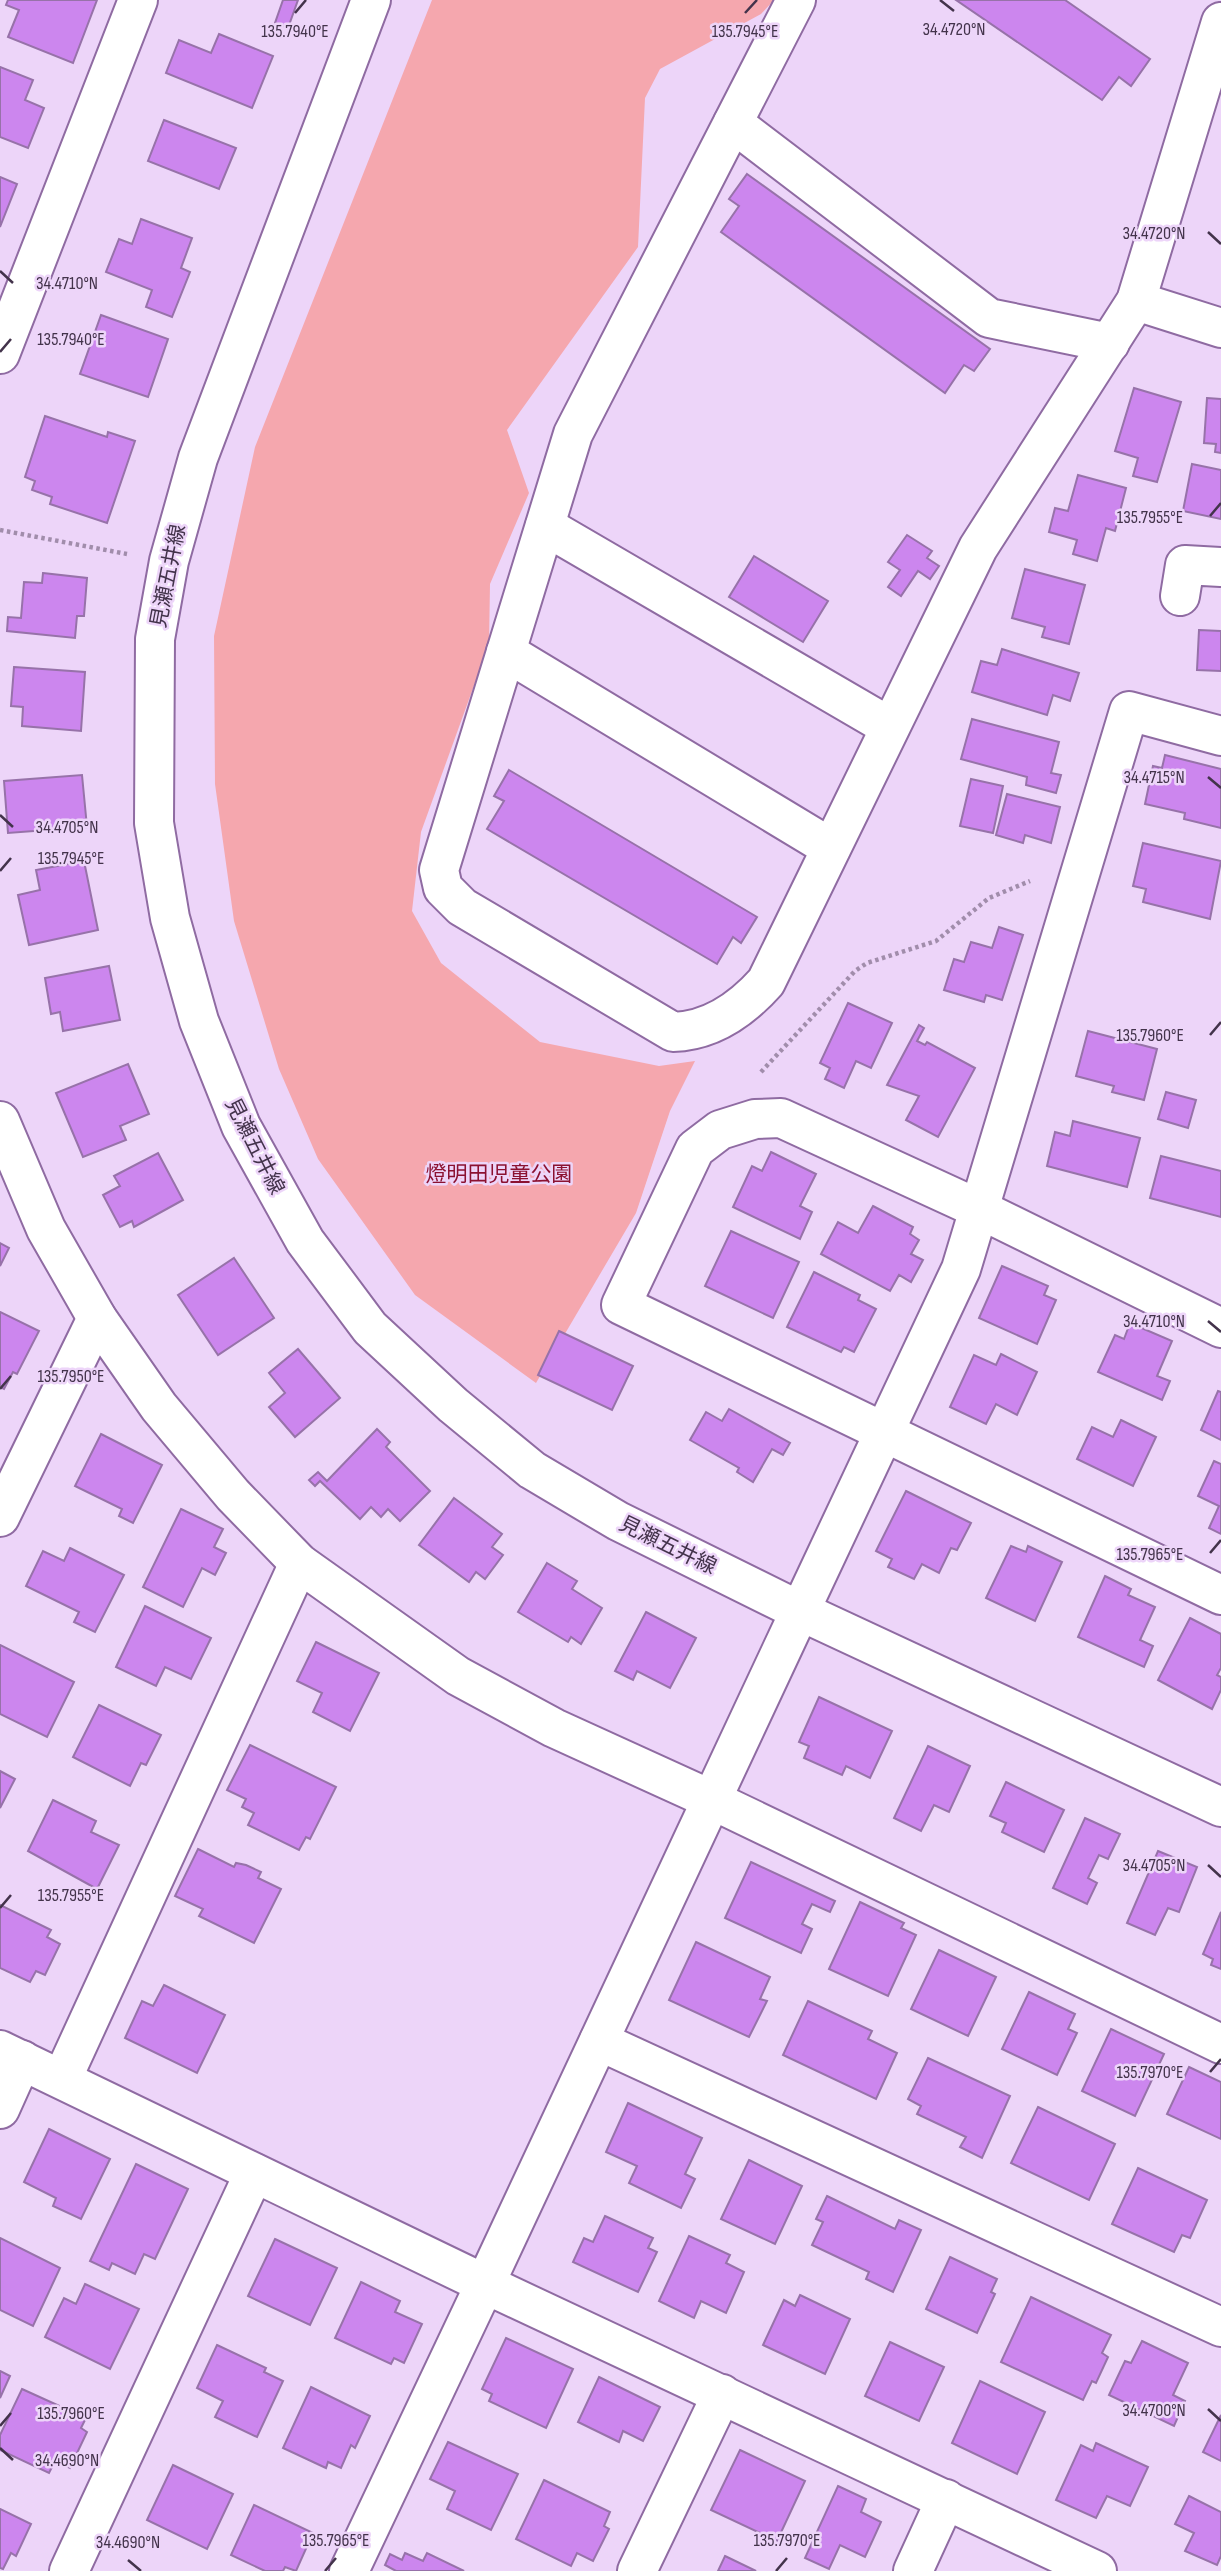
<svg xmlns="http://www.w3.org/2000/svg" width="1221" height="2571" viewBox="0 0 1221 2571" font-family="'Sofia Sans Condensed','Noto Sans JP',sans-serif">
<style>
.green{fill:#f5a7ae}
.building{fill:#cc86ee;stroke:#9772a9;stroke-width:2}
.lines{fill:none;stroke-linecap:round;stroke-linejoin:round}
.minor-casing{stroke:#8f6ba2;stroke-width:42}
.tertiary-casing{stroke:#8f6ba2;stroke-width:42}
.secondary-casing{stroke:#8f6ba2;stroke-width:42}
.path{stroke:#a18dab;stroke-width:4.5;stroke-dasharray:3.5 3.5;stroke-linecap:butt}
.minor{stroke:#fff;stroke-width:38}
.tertiary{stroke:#fff;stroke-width:38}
.secondary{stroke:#fff;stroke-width:38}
.ticks{fill:none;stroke:#43334b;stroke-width:2.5}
.labels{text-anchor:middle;stroke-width:5;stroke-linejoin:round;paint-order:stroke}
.street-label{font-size:21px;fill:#43334b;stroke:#edd5f9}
.park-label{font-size:21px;fill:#8b1131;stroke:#edd5f9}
.ticks-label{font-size:18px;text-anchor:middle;fill:#43334b;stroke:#edd5f9;stroke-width:5;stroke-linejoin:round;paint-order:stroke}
</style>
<rect width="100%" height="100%" fill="#edd5f9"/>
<!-- green -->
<path class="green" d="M432,0h342l-13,14 -101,55 -15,29 -7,149 -131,183 22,63 -39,91 -1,60 -68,188 -9,79 29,52 99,79 119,24 36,-5 -25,50 -34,102 -100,170 -121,-88 -97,-136 -39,-90 -45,-148 -19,-137 -1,-148 41,-189z"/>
<!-- building -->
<g class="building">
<path d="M8,0h89l-24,63 -65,-26 11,-27 -13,-5z"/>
<path d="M283,0h15l-10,28 -13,-5z"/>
<path d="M956,0h109l85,59 -19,27 -12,-9 -17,23z"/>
<path d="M219,34l54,22 -21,52 -86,-35 13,-33 32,13z"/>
<path d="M0,67l33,13 -8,20 19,8 -16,40 -28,-11z"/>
<path d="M164,120l72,28 -17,41 -71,-28z"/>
<path d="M747,174l243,175 -16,22 -10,-6 -19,28 -224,-161 18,-26 -10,-7z"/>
<path d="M0,177l17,7 -17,43z"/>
<path d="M141,219l51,19 -11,30 9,4 -18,45 -26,-10 6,-17 -46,-18 13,-33 13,5z"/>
<path d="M101,315l67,24 -20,58 -68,-23z"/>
<path d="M1134,388l47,14 -24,80 -24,-6 5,-18 -23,-7z"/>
<path d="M1207,398l14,1v54l-6,-1 1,-8 -12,-1z"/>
<path d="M45,416l62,21 1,-5 27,9 -28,82 -57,-19 2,-7 -20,-7 3,-9 -10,-4z"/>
<path d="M1192,464l29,6v49l-38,-8z"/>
<path d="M1078,475l48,13 -11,43 -9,-3 -9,33 -24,-7 4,-14 -28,-8 6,-24 13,3z"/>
<path d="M907,535l25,16 -5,7 12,8 -9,13 -12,-8 -17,25 -13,-9 12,-17 -12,-8z"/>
<path d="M754,556l74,45 -25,41 -74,-45z"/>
<path d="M1025,569l60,16 -16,59 -27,-7 3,-10 -33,-9z"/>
<path d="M43,573l44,5 -3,38h-7l-2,22 -68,-7 1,-14 13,1 3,-36 18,1z"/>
<path d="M1199,630l22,1v40l-24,-1z"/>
<path d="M1002,649l77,24 -9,28 -17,-6 -6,20 -75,-23 9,-31 16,4z"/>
<path d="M14,667l71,5 -4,59 -59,-5 1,-19 -12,-1z"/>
<path d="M972,719l87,23 -8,31 10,2 -5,18 -30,-8 1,-8 -66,-18z"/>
<path d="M1165,755l56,14v59l-37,-9 1,-6 -40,-9 8,-38 9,2z"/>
<path d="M509,770l248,147 -16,26 -8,-6 -16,27 -230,-135 17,-28 -10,-5z"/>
<path d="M82,775l5,52 -79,6 -4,-52z"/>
<path d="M971,779l32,7 -10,47 -33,-7z"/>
<path d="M1007,794l53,13 -9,36 -26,-8 -2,8 -27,-8z"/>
<path d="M1143,843l78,18 -11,58 -67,-17 3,-13 -13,-3z"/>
<path d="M84,861l14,69 -69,15 -11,-50 22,-5 -4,-20z"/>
<path d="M999,927l24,8 -21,65 -16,-5 -2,7 -40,-12 10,-31 10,3 7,-20 21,6z"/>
<path d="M109,966l11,54 -57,11 -3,-19 -9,2 -6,-36z"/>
<path d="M848,1003l44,20 -21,45 -15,-7 -12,27 -19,-9 5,-11 -10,-5z"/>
<path d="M919,1025l5,3 -7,13 8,4 2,-3 48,26 -37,69 -32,-17 13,-24 -32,-11z"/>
<path d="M1088,1031l69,18 -13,51 -32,-8 2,-6 -38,-10z"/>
<path d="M128,1064l21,50 -29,12 6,14 -43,17 -27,-64z"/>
<path d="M1166,1092l30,8 -8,28 -30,-9z"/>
<path d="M1073,1121l67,17 -13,49 -80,-21 8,-34 15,4z"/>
<path d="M771,1152l45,22 -16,32 12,6 -12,27 -67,-32 19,-41 10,5z"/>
<path d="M158,1153l25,47 -49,27 -2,-6 -12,6 -17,-32 17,-9 -6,-10z"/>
<path d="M1161,1156l60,15v46l-71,-19z"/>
<path d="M873,1206l40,21 -3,7 9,6 -8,14 12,6 -12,22 -12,-7 -9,16 -69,-37 17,-32 20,11z"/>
<path d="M731,1231l68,31 -26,56 -68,-32z"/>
<path d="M0,1243l9,5 -9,18z"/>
<path d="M234,1258l40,60 -56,37 -40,-60z"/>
<path d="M1002,1266l46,20 -4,9 12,5 -19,44 -58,-26z"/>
<path d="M814,1272l46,23 -2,5 18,9 -22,43 -10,-5 -3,5 -54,-25z"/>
<path d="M0,1312l39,19 -22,43 -4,-2 -9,17 -4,-2z"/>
<path d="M1130,1323l42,18 -15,35 13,5 -8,19 -64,-28 17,-37 9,4z"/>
<path d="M559,1331l74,35 -21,44 -74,-35z"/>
<path d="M298,1349l42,49 -45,39 -26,-30 16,-14 -16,-20z"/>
<path d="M1001,1354l36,18 -20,43 -21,-11 -10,20 -36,-17 24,-52 22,10z"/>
<path d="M1218,1391l3,1v48l-20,-10z"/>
<path d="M729,1409l61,34 -7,12 -11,-6 -19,33 -16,-10 2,-4 -49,-28 16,-28 16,9z"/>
<path d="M1121,1420l35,17 -23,49 -56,-27 15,-32 21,10z"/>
<path d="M377,1429l13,13 -4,5 44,44 -30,30 -12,-12 -7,8 -10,-10 -11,12 -40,-38 -5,5 -6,-6 9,-8 9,9z"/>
<path d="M101,1434l61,31 -29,58 -14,-7 3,-7 -47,-23z"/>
<path d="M1214,1461l7,3v70l-12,-6 10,-22 -21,-10z"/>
<path d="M906,1491l65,32 -14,27 -6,-2 -12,25 -17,-9 -8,15 -26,-12 4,-8 -16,-8z"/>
<path d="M454,1498l48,36 -10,13 11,8 -18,24 -9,-7 -7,10 -50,-37z"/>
<path d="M181,1509l42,20 -9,18 12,6 -11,22 -13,-7 -19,39 -40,-20z"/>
<path d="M1011,1546l15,6 2,-6 34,16 -27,59 -49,-23z"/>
<path d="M70,1548l54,27 -29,57 -21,-10 5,-10 -53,-26 17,-35 21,10z"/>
<path d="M547,1563l30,18 -5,8 30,19 -21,36 -10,-7 -3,5 -50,-30z"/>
<path d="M1105,1576l26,13 -3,6 27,12 -15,33 13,6 -9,21 -66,-30z"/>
<path d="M145,1606l66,32 -20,41 -26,-12 -9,19 -40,-19z"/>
<path d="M646,1612l50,26 -26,50 -33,-17 -4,9 -18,-9z"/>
<path d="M1190,1618l31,16v34l-4,7 4,2v13l-9,19 -54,-29z"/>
<path d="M316,1642l63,31 -29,58 -37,-19 9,-19 -25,-12z"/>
<path d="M0,1645l74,37 -27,55 -47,-23z"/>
<path d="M819,1697l73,34 -22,47 -24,-12 -4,9 -38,-17 5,-12 -10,-4z"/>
<path d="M99,1705l62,30 -15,30 -5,-2 -11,23 -57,-29z"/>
<path d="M250,1745l86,42 -26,52 -4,-2 -7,13 -51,-25 6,-12 -12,-6 4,-8 -19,-9z"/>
<path d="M928,1746l42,20 -21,46 -15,-7 -13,26 -27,-13z"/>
<path d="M0,1771l15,8 -15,29z"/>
<path d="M1006,1782l58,28 -20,42 -42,-20 4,-9 -16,-7z"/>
<path d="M53,1800l43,21 -5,11 28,13 -22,44 -69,-38z"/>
<path d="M1085,1818l35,16 -12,25 -9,-4 -11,23 9,5 -10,21 -34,-16z"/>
<path d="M198,1849l36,18 2,-4 10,2 15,7 -3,6 23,11 -27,54 -55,-27 4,-7 -28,-13z"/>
<path d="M1158,1851l39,16 -18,45 -11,-4 -13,27 -28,-12z"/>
<path d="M751,1862l84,39 -5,11 -18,-8 -10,20 10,5 -11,24 -76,-35z"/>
<path d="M860,1902l44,21 -3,5 15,7 -28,61 -59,-27z"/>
<path d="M0,1905l51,25 -4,7 13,7 -15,31 -9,-4 -6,11 -30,-14z"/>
<path d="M1221,1912v57l-10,-4 2,-6 -10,-5z"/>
<path d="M696,1942l74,35 -10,22 7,2 -18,36 -80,-37z"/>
<path d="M939,1950l57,27 -28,59 -57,-27z"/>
<path d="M164,1985l61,30 -28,58 -72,-35 17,-37 11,5z"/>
<path d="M1029,1992l46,22 -7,15 9,4 -20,42 -55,-26z"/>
<path d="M808,2001l64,30 -4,8 29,14 -21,46 -93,-44z"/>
<path d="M1111,2029l53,25 -29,62 -53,-25z"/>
<path d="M928,2058l82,38 -28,62 -22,-11 6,-10 -49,-23 4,-8 -13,-7z"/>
<path d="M1189,2067l32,15v57l-54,-25z"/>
<path d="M628,2103l74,35 -17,36 10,5 -14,29 -52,-25 8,-17 -31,-14z"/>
<path d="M1038,2107l77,37 -26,56 -78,-37z"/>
<path d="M49,2129l61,30 -29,60 -28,-13 3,-8 -32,-16z"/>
<path d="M749,2160l53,26 -27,58 -54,-25z"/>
<path d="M136,2164l52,25 -33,70 -11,-5 -9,20 -23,-11 -3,7 -19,-9z"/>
<path d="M1138,2168l69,32 -17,38 -8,-3 -8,17 -62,-28z"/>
<path d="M827,2196l68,33 4,-9 22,10 -28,62 -27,-13 3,-7 -57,-27 11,-23 -7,-3z"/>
<path d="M605,2216l48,22 -5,10 9,4 -19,40 -65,-30 11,-24 9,4z"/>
<path d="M689,2236l41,19 -4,8 18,9 -18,41 -25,-12 -7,17 -35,-17z"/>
<path d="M0,2238l60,30 -27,58 -33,-16z"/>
<path d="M275,2239l62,29 -27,57 -62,-29z"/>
<path d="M950,2257l47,22 -6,13 4,2 -18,39 -51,-24z"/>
<path d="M361,2282l39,19 -5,11 27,12 -18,39 -10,-5 -3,6 -56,-26z"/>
<path d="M85,2284l54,25 -29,60 -65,-32 19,-39 12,6z"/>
<path d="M800,2295l50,24 -25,55 -62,-29 21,-45 11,6z"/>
<path d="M1031,2297l80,38 -9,18 6,4 -12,26 -4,-2 -9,19 -82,-38z"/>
<path d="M506,2338l67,31 -27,59 -57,-27 3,-7 -10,-5z"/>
<path d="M1142,2341l46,22 -15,32 12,6 -11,25 -65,-31 16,-34 6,2z"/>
<path d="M890,2342l54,25 -25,54 -54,-25z"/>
<path d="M217,2345l49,23 -2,4 19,9 -26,56 -42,-20 8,-16 -26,-13z"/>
<path d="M0,2371l10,5 -10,22z"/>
<path d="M599,2377l61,30 -17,34 -20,-10 -4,11 -41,-20z"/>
<path d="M980,2381l65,31 -28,62 -65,-31z"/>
<path d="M311,2387l59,29 -15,32 -4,-3 -10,23 -13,-6 -2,6 -43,-20z"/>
<path d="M22,2389l64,29 -5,10 6,4 -17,36 -15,-7 -6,12 -49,-23v-15z"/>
<path d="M1221,2415v46l-18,-9z"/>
<path d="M448,2442l70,32 -27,56 -44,-21 8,-18 -25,-12z"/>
<path d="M1096,2443l52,24 -18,39 -23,-10 -11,22 -40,-18 25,-55 12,6z"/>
<path d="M740,2450l65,31 -28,60 -66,-31z"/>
<path d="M173,2465l60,29 -26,55 -60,-29z"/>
<path d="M544,2480l66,32 -6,14 5,3 -16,32 -16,-8 -6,13 -55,-27z"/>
<path d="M838,2486l28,13 -5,13 20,10 -16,35 -25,-12 -11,24 -24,-11z"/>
<path d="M1189,2496l32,16v44l-4,9 -32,-14 9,-18 -19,-9z"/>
<path d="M254,2505l59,28 -17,38 -11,-4 -2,4h-18l-34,-16z"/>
<path d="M0,2509l31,15 -15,32 -5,-3 -8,16 -3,-1z"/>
<path d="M405,2553l18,8 4,-8 37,18h-68l-11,-6 5,-11 12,6z"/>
<path d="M725,2556l31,15h-38z"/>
</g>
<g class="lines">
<!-- minor casing -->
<g class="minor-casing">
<g id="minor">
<path d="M796,0l-223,434 -134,436 4,18 19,19 211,125c38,-1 68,-22 93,-50l212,-434 158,-247 85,-279"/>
<path d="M733,123l256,195 121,25"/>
<path d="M1136,301l85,27"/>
<path d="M0,354l138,-354"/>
<path d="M545,526l345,201"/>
<path d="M1180,596l5,-31 36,2"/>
<path d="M506,652l325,196"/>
<path d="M0,1121l46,108 51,89 62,89 74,88 66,68 159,113 96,52 158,72 509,244"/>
<path d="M1221,1328l-242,-119 -198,-91 -26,1 -35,11 -25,19 -74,156 600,290"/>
<path d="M0,1517l97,-199"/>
<path d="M800,1611l161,-342 168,-558 92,25"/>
<path d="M599,2041l622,286"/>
<path d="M62,2079l237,-516"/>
<path d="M0,2109l22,-49"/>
<path d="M69,2571l185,-398"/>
<path d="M349,2571l136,-287 612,287"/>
<path d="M637,2571l85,-177"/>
<path d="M913,2571l33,-72"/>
</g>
</g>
<!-- tertiary casing -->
<g class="tertiary-casing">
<path id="tertiary" d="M0,2050l485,234 315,-673"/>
</g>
<!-- secondary casing -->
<g class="secondary-casing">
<path id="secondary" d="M371,0l-173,458 -29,103 -14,78 -1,184 16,95 29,103 42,105 64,115 65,87 83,77 79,65 86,51 182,90 421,196"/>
</g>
<!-- path -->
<g class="path">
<path d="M0,530l127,24"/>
<path d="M761,1072l94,-101 12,-8 69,-22 53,-43 41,-17"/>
</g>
<!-- minor -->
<use href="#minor" class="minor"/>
<!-- tertiary -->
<use href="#tertiary" class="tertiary"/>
<!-- secondary -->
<use href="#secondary" class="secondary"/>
</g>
<!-- ticks -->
<path class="ticks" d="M940,0l14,11M295,13l11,-13M745,13l12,-13M1208,232l13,12M0,271l13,12M0,352l11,-13M1210,516l11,-13M1208,777l13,11M0,815l13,12M0,871l11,-13M1210,1035l11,-13M1208,1321l13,11M0,1389l11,-13M1210,1553l11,-13M1208,1865l13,12M0,1908l11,-13M1210,2072l11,-13M1208,2409l13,12M0,2426l11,-13M0,2448l13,12M128,2560l13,11M325,2571l11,-13M776,2571l11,-13"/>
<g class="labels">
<!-- street labels -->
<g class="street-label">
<text transform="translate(168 576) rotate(-79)" y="7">見瀬五井線</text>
<text transform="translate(255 1146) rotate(63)" y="7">見瀬五井線</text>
<text transform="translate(668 1545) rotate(26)" y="7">見瀬五井線</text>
</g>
<!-- park labels -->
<g class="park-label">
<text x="499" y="1181">燈明田児童公園</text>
</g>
</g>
<g class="ticks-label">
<text x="954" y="35">34.4720°N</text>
<text x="295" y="37">135.7940°E</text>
<text x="745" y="37">135.7945°E</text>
<text x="1154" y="239">34.4720°N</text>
<text x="67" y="289">34.4710°N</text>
<text x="71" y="345">135.7940°E</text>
<text x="1150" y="523">135.7955°E</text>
<text x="1154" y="783">34.4715°N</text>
<text x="67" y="833">34.4705°N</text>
<text x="71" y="864">135.7945°E</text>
<text x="1150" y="1041">135.7960°E</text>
<text x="1154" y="1327">34.4710°N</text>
<text x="71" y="1382">135.7950°E</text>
<text x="1150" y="1560">135.7965°E</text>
<text x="1154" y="1871">34.4705°N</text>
<text x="71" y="1901">135.7955°E</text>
<text x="1150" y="2078">135.7970°E</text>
<text x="1154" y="2416">34.4700°N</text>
<text x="71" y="2419">135.7960°E</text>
<text x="67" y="2466">34.4690°N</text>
<text x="336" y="2546">135.7965°E</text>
<text x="787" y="2546">135.7970°E</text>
<text x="128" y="2548">34.4690°N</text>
</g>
</svg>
